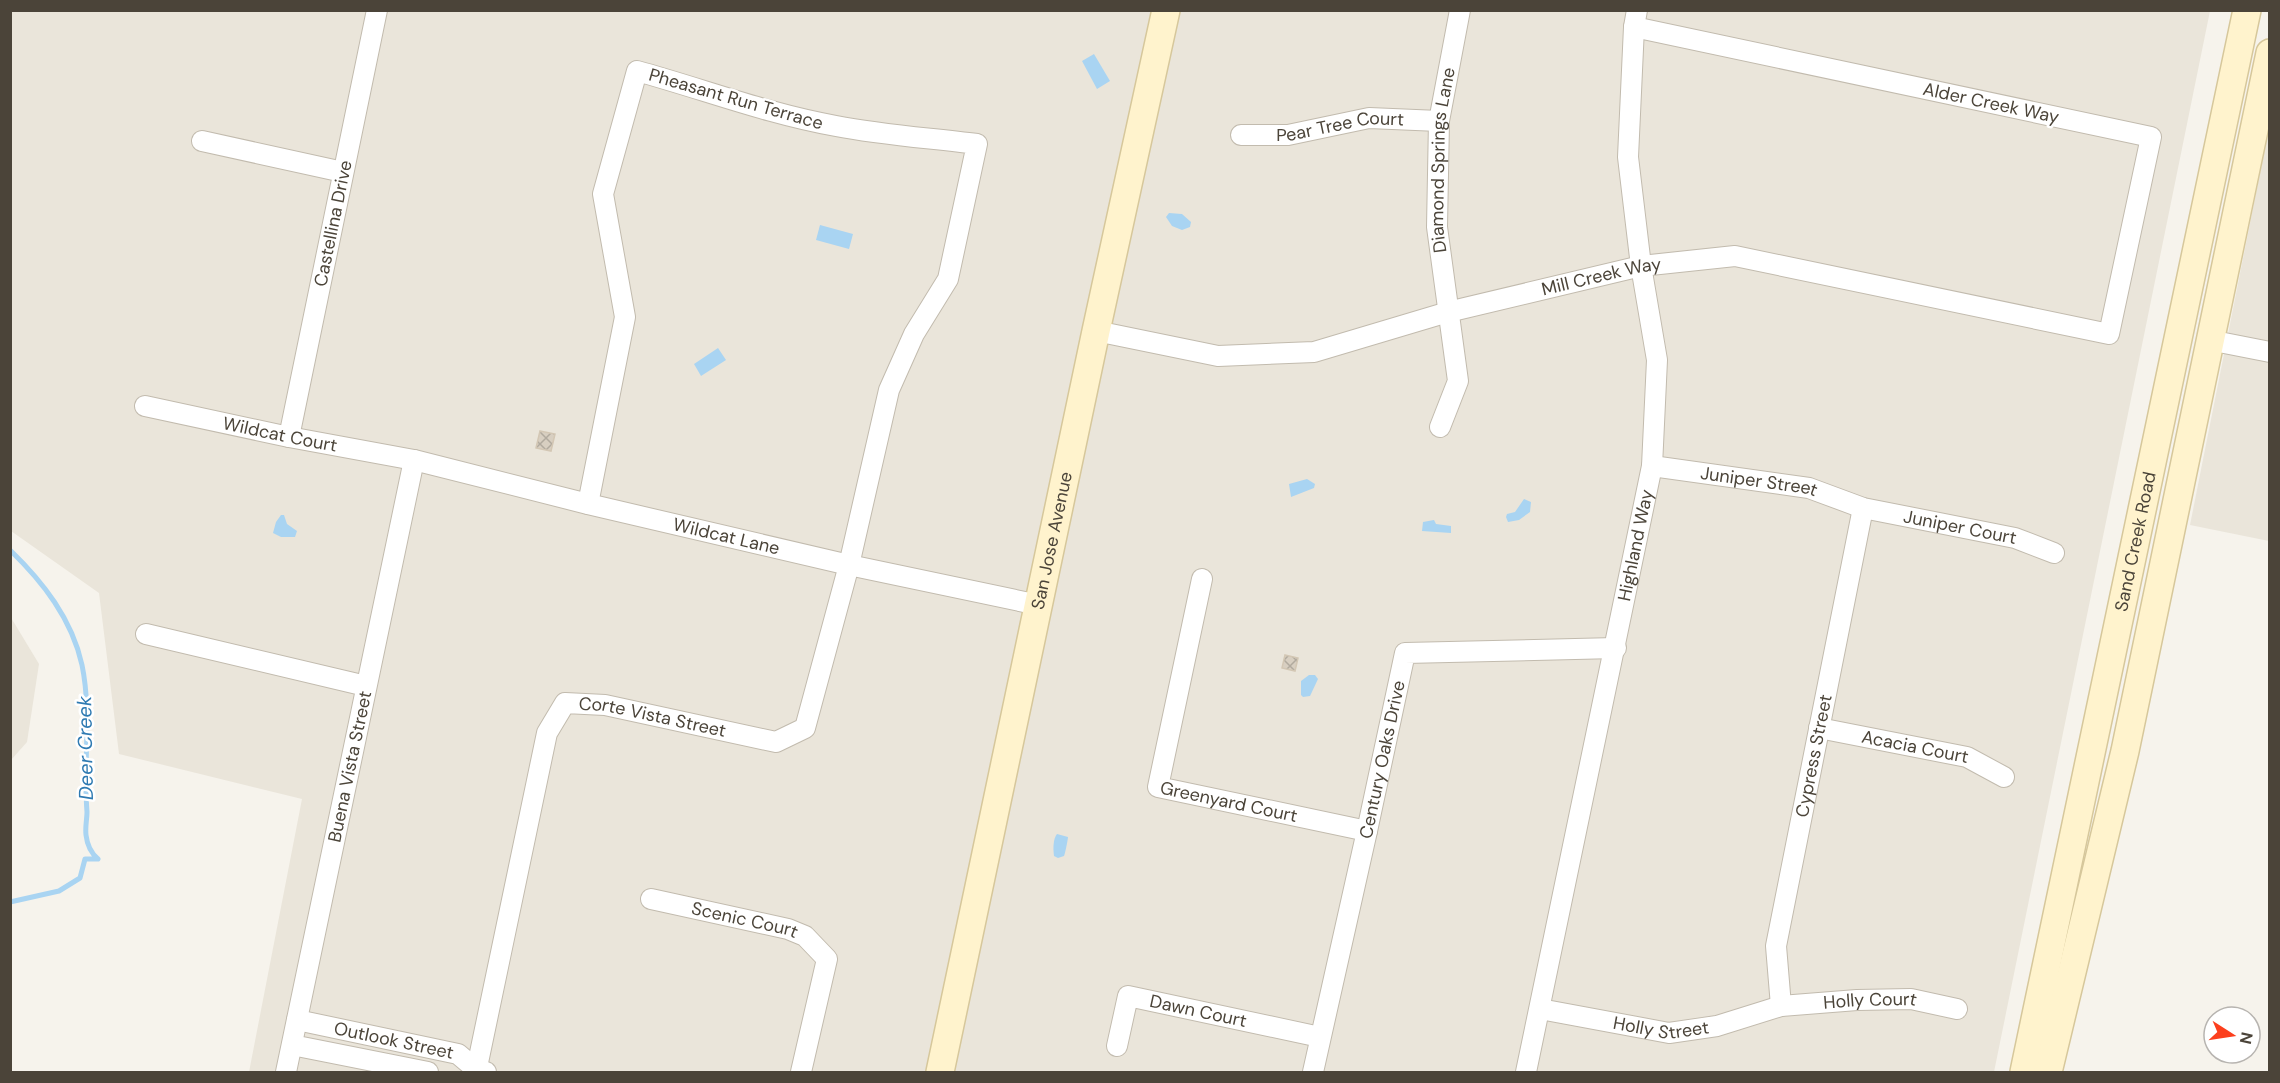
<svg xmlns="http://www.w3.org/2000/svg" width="2280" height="1083" viewBox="0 0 2280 1083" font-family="'DM Sans',sans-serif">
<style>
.residential{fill:#eae5da}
.water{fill:#a9d4f2}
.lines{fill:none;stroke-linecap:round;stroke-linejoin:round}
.stream{stroke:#a9d4f2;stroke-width:5}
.building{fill:url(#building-cross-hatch);stroke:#d3c7b4;stroke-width:1.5}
.street-casing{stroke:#c2bbae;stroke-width:22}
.secondary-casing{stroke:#d6c79b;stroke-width:30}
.street{stroke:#fff;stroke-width:20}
.secondary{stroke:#fff3cd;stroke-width:27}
.labels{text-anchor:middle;stroke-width:5;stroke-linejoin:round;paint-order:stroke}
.street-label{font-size:18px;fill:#4b4439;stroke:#fff}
.water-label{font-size:20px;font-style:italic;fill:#2e7ab2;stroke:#fff}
</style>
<defs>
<pattern id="building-cross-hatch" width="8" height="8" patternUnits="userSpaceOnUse" patternTransform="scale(1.5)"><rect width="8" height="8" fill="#d8cfc1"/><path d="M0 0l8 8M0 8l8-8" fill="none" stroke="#b1aa9e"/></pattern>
</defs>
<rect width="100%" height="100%" fill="#f6f3ec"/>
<!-- residential -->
<g class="residential">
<path d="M11,11h2199l-216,1061h-1745l53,-273 -183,-45 -20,-161 -88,-62z"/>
<path d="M2269,128v413l-79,-16z"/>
<path d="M10,616l29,48 -12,78 -16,18z"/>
</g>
<!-- water -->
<g class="water">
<path d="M1094,54l16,27 -13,8 -15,-28z"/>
<path d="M1169,213l13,1 9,8 -1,5 -8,3 -10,-4 -6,-9z"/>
<path d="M820,225l33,9 -4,15 -33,-9z"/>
<path d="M718,348l8,12 -25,16 -7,-12z"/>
<path d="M1307,479l8,5 -1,4 -23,9 -2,-13z"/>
<path d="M1524,499l7,3 -1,10 -11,8 -11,2 -2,-5 1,-3 8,-2z"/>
<path d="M281,515h3l3,9 10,7 -2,6h-14l-8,-4 3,-11z"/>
<path d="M1434,520l2,4 15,2v7l-29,-2 1,-9z"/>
<path d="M1309,675h6l3,4 -8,17 -7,1 -2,-2v-14z"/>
<path d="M1057,834l11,3c0,2 -3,17 -4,19l-6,2 -4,-2c-1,-7 -1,-17 3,-22z"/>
</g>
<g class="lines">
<!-- stream -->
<path class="stream" d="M10,550c33,32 62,69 72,115 10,48 1,99 5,147 0,7 -2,15 -1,23 1,9 5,18 12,24h-13l-5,19 -21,13 -49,11"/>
</g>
<!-- building -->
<g class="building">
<path d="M540,431l15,3 -4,17 -15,-3z"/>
<path d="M1285,655l13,3 -3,13 -13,-3z"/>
</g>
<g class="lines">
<!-- street casing -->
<g class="street-casing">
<g id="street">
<path id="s1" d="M1241,135h47l81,-17 70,3"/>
<path d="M202,141l141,31"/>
<path id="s2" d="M1096,331l122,25 96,-4 134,-40 193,-46 94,-10 374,78 42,-197 -517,-110"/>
<path d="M2209,340l61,12"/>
<path id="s3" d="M145,406l144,31 125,23 174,44 261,61 190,40"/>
<path id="s4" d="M1440,427l18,-46 -21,-154 2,-106 21,-111"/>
<path id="s5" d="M289,437l88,-427"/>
<path id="s6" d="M1652,466l157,22 54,20 152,30 39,15"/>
<path id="s7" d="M1202,579l-44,208 209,44"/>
<path d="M146,634l220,52"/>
<path id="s8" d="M1819,728l148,29 37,20"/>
<path id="s9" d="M651,899l137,30 17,7 22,23 -26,113"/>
<path id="s10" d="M1781,1006l-5,-60 87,-438"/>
<path id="s11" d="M1540,1009l129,24 48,-7 64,-20 76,-6 54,-1 46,10"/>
<path id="s12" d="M297,1020l161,34 19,16 9,2"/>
<path d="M292,1045l136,27"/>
<path id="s13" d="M1117,1046l11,-50 192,41"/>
<path id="s14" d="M286,1072l128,-612"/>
<path id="s15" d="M476,1072l71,-339 18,-30 40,2 171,37 29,-14 44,-163 40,-175 25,-56 34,-55 29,-135c-47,-6 -95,-9 -141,-18 -68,-12 -133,-37 -199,-55l-34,123 22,123 -37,187"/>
<path id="s16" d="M1313,1072l54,-241 38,-178 211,-5"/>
<path id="s17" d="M1526,1072l126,-606 5,-106 -16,-94 -13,-109 6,-130 3,-17"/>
</g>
</g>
<!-- secondary casing -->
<g class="secondary-casing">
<g id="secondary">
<path id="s18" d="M940,1072l156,-741 70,-321"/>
<path id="s19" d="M2024,1072l223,-1062"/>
<path d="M2048,1072l77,-321 145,-698"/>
</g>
</g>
<!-- street -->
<use href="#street" class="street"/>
<!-- secondary -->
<use href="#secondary" class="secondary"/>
</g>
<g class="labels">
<!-- street labels -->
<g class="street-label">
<text transform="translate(736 99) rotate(16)" y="6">Pheasant Run Terrace</text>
<text transform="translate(1991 103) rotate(12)" y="6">Alder Creek Way</text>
<text dy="6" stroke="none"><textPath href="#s1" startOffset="100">Pear Tree Court</textPath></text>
<text dy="6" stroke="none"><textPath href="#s4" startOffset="272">Diamond Springs Lane</textPath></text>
<text dy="6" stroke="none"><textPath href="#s5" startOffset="218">Castellina Drive</textPath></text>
<text dy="6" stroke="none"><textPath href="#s2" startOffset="518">Mill Creek Way</textPath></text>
<text dy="6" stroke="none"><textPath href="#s3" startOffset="138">Wildcat Court</textPath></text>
<text dy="6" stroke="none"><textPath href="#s6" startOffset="108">Juniper Street</textPath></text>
<text dy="6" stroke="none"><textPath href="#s6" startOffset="315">Juniper Court</textPath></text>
<text dy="6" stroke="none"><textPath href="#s3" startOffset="596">Wildcat Lane</textPath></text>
<text dy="6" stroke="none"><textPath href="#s18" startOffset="543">San Jose Avenue</textPath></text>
<text dy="6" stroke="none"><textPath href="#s19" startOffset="542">Sand Creek Road</textPath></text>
<text dy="6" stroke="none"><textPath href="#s17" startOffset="538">Highland Way</textPath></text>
<text dy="6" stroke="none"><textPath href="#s15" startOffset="470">Corte Vista Street</textPath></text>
<text dy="6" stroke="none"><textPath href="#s8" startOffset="98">Acacia Court</textPath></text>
<text dy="6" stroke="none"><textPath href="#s10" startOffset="254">Cypress Street</textPath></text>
<text dy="6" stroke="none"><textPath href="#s16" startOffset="320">Century Oaks Drive</textPath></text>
<text dy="6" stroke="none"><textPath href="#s14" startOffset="312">Buena Vista Street</textPath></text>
<text dy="6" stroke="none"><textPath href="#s7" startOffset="285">Greenyard Court</textPath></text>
<text dy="6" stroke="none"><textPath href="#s9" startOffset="96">Scenic Court</textPath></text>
<text dy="6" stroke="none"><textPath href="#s11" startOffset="336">Holly Court</textPath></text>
<text dy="6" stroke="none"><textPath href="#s13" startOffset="123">Dawn Court</textPath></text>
<text dy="6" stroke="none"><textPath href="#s11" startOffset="123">Holly Street</textPath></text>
<text dy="6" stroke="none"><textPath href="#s12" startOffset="99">Outlook Street</textPath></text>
</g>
<!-- water labels -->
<g class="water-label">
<text transform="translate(85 748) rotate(-91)" y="7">Deer Creek</text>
</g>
</g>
<!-- border -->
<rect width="2280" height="1083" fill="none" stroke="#4b4439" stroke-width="24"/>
<!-- north arrow -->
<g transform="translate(2232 1035) rotate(102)"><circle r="28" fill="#ffffff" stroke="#b7b4b0" stroke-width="1.5"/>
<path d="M0-4.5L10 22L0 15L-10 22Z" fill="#fc3f1d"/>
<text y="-9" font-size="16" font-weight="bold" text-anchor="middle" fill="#4b4439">N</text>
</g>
</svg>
